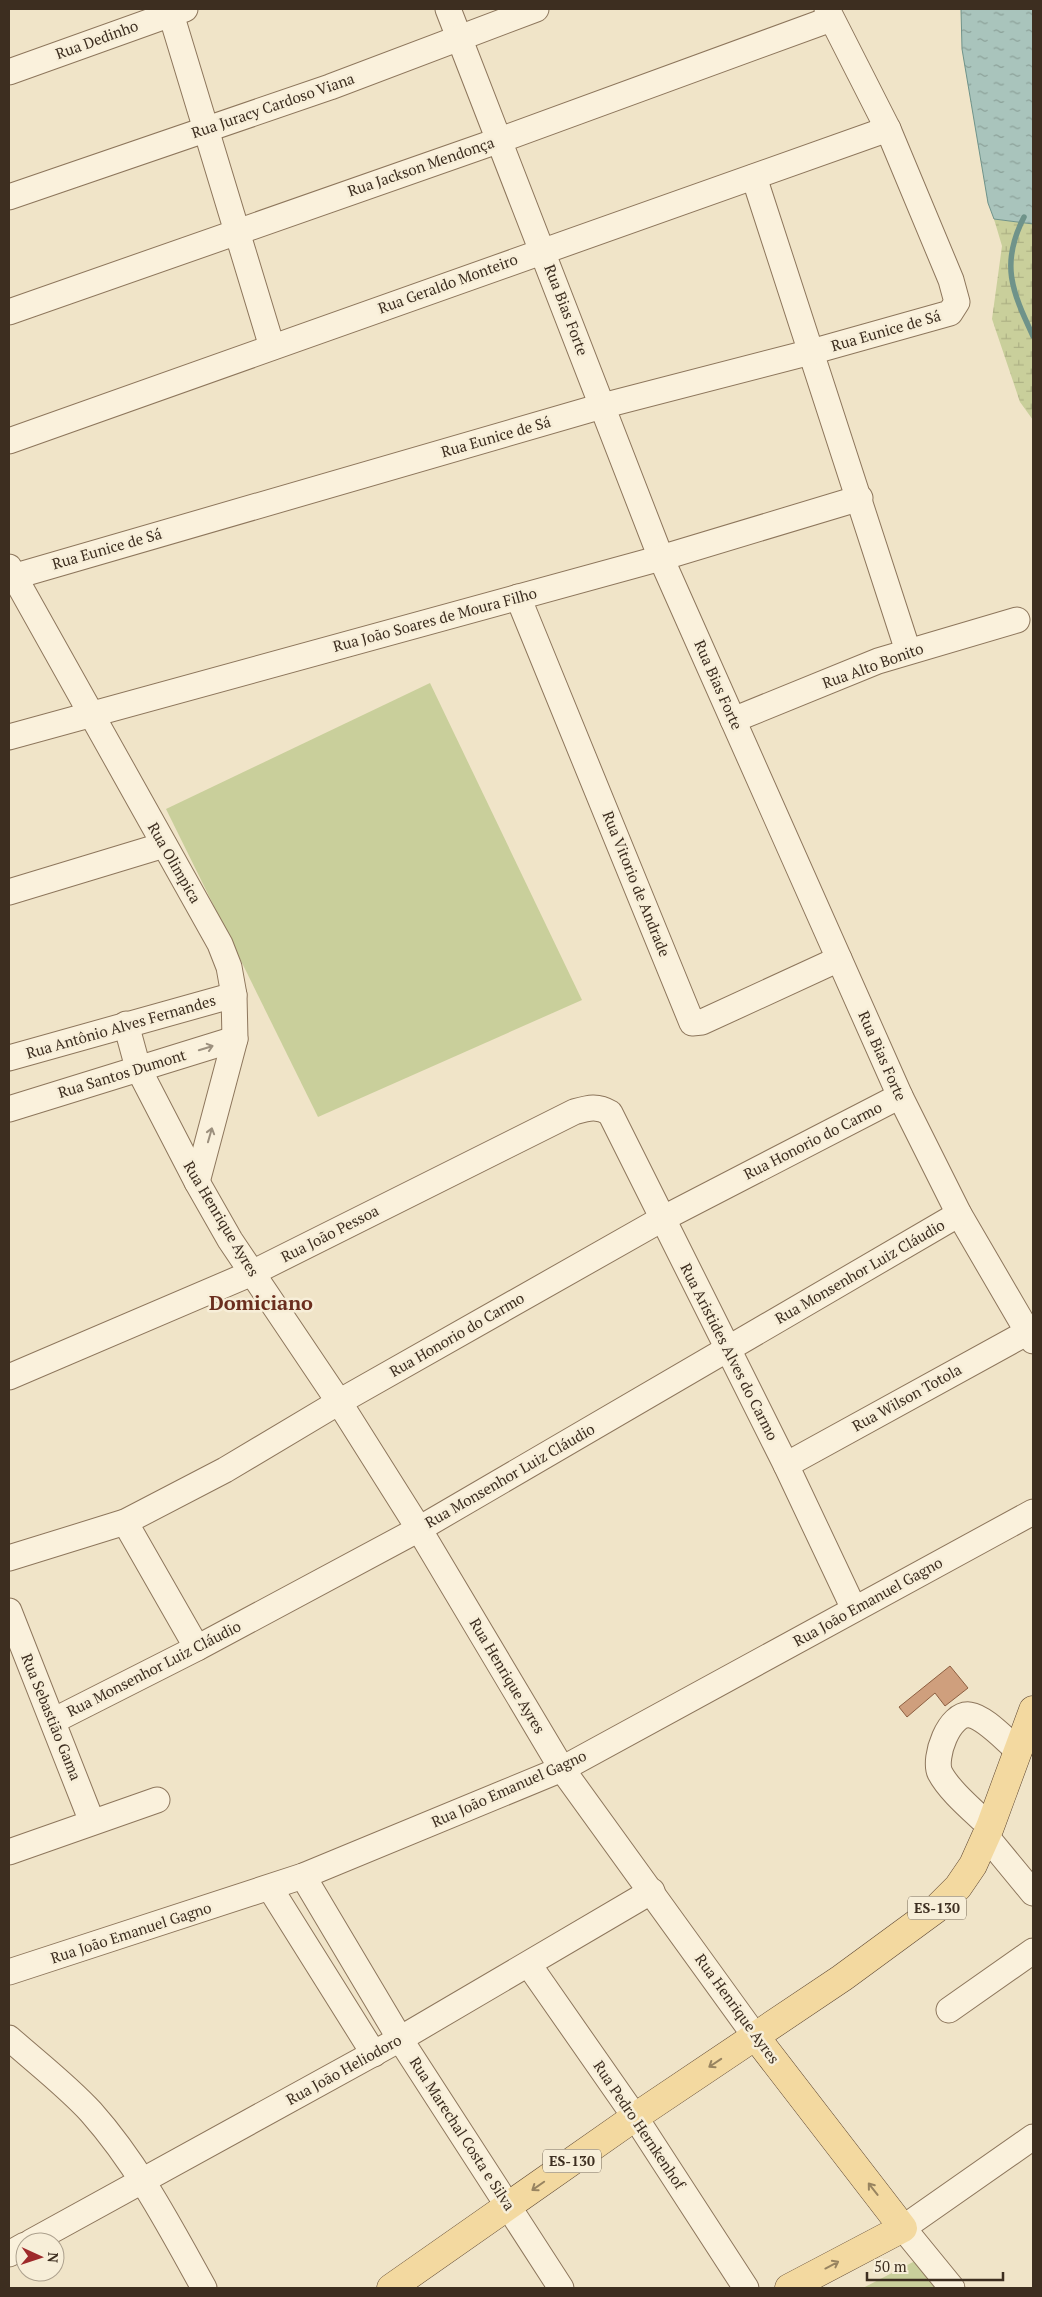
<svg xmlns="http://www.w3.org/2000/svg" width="1042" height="2297" viewBox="0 0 1042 2297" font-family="'PT Serif',serif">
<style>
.green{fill:#c9cf9b}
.wetland{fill:url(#wetland-marsh)}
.water{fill:url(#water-ripples);stroke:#6f938a}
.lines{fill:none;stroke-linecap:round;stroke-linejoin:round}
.stream{stroke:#6f938a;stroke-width:5.5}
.building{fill:#cf9f7d;stroke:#8d5f41}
.minor-casing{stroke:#8d765c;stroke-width:27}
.major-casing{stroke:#5b4430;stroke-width:29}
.minor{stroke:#faf1dc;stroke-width:25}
.major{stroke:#f3d9a0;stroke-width:28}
.oneway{stroke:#9c907e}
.oneway2{stroke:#988460}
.labels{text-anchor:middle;stroke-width:5;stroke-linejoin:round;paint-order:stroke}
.shield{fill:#f7eed8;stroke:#756857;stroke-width:1}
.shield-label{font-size:14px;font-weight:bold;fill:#3d2e20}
.street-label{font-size:15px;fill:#3d2e20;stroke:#f7eed8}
.district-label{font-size:20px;font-weight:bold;fill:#6b2e1e;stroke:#f7eed8}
</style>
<defs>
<pattern id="wetland-marsh" width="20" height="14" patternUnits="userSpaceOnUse" patternTransform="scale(1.25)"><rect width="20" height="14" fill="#c9cf9b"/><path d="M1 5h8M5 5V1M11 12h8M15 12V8" fill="none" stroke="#aeb285"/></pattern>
<pattern id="water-ripples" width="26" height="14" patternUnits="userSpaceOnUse" patternTransform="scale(1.25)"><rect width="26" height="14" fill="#a9c4bc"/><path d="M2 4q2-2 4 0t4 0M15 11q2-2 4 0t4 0" fill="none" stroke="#8ba098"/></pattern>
</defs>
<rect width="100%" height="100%" fill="#f0e4c8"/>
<!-- green -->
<g class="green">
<path d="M430,683l152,317 -264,117 -152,-308z"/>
<path d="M915,2261l24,27h-76z"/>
</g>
<!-- wetland -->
<path class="wetland" d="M994,219l39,5v196l-13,-18 -28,-83 10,-73z"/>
<!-- water -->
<path class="water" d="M961,9h72v215l-39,-5 -6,-16 -26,-154z"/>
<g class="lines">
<!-- stream -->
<path class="stream" d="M1024,217c-24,47 -12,74 9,119"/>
</g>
<!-- building -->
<path class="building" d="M950,1666l18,22 -23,18 -10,-13 -28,24 -8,-10z"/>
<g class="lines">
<!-- minor casing -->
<g class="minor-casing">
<g id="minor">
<path d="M448,9l213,549 239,538 59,118 74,127"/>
<path d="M171,14l101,333"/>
<path d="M9,72l176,-63"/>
<path d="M754,177l154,474"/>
<path d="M9,197l321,-110 206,-78"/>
<path d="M9,312l491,-172 331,-121"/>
<path d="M9,441l879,-312"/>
<path d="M9,567l211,377 9,23 5,28 1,44 -38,143"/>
<path d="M9,578l593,-172 209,-54 139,-39 7,-11 -6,-22 -63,-151 -61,-120"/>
<path d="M518,597l174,426 10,-1 137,-63"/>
<path d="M733,720l145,-59 139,-41"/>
<path d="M9,737l652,-179 199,-60"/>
<path d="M9,892l155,-47"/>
<path d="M126,1024l12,44 59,114 33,58 109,162 80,127 143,240 193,267"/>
<path d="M9,1058l225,-63"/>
<path d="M9,1109l226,-70"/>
<path d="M9,1377l243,-104 322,-161c14,-4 23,-7 36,1l176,352 68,144"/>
<path d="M786,1465l242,-133"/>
<path d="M125,1522l72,126"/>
<path d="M9,1558l116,-36 100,-52 114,-68 323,-183 238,-123"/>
<path d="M9,1611l83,211"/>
<path d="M53,1721l144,-73 222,-119 540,-315"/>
<path d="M990,1827c-15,-15 -40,-35 -50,-54 -7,-15 9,-61 30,-58 15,2 37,27 49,36"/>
<path d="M986,1836l47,57"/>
<path d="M9,1852l148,-52"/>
<path d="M303,1876l97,163 161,249"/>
<path d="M270,1888l104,166"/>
<path d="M529,1965l106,152 111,171"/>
<path d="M9,1972l294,-96 259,-107 471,-257"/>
<path d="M949,2010l84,-59"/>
<path d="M9,2038c27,24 57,47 82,74 47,53 79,115 113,176"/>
<path d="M31,2242l369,-203 252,-148"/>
<path d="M9,2254l16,-9"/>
<path d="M952,2288l-49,-60 130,-91"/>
</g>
</g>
<!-- major casing -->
<g class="major-casing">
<g id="major">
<path d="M755,2036l148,192 -114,60"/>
<path d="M391,2288l244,-171 207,-139 94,-69 22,-22 15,-22 17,-38 43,-117"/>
</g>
</g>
<!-- minor -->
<use href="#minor" class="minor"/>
<!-- major -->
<use href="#major" class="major"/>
</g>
<!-- one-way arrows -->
<defs><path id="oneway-shaft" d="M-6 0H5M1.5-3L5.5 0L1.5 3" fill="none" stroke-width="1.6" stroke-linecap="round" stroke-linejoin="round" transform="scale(1.25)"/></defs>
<g class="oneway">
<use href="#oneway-shaft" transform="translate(206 1048) rotate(-17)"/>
<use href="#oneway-shaft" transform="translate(210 1135) rotate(-74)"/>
</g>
<g class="oneway2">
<use href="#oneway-shaft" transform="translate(715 2063) rotate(146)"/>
<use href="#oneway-shaft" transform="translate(538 2186) rotate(145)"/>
<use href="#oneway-shaft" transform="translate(873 2189) rotate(-128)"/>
<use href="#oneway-shaft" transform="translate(832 2265) rotate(-28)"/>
</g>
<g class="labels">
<!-- shield labels -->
<g class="shield">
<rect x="908" y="1896.5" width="58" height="23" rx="4"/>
<rect x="543" y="2149.5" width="58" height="23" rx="4"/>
</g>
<g class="shield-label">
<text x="937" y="1913">ES-130</text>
<text x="572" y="2166">ES-130</text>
</g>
<!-- street labels -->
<g class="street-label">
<text transform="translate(97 40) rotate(-20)" y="5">Rua Dedinho</text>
<text transform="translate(273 106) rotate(-19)" y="5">Rua Juracy Cardoso Viana</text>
<text transform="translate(421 167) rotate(-19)" y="5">Rua Jackson Mendonça</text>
<text transform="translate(448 284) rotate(-20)" y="5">Rua Geraldo Monteiro</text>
<text transform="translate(566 310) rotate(69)" y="5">Rua Bias Forte</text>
<text transform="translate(886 331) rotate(-16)" y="5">Rua Eunice de Sá</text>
<text transform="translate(496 437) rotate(-16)" y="5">Rua Eunice de Sá</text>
<text transform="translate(107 549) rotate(-16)" y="5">Rua Eunice de Sá</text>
<text transform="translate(435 620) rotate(-15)" y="5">Rua João Soares de Moura Filho</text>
<text transform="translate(873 666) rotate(-20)" y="5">Rua Alto Bonito</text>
<text transform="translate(718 685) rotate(66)" y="5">Rua Bias Forte</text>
<text transform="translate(174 863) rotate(60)" y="5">Rua Olimpica</text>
<text transform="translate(636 884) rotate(68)" y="5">Rua Vitorio de Andrade</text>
<text transform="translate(121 1027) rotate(-16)" y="5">Rua Antônio Alves Fernandes</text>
<text transform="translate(882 1056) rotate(66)" y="5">Rua Bias Forte</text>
<text transform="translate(122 1074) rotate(-17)" y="5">Rua Santos Dumont</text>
<text transform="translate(813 1141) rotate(-27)" y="5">Rua Honorio do Carmo</text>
<text transform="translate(221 1219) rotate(59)" y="5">Rua Henrique Ayres</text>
<text transform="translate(330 1234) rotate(-27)" y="5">Rua João Pessoa</text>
<text transform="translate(860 1272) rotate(-30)" y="5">Rua Monsenhor Luiz Cláudio</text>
<text transform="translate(457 1335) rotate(-30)" y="5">Rua Honorio do Carmo</text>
<text transform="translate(729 1352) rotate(63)" y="5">Rua Aristides Alves do Carmo</text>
<text transform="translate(907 1398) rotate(-29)" y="5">Rua Wilson Totola</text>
<text transform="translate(510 1476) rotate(-30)" y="5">Rua Monsenhor Luiz Cláudio</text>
<text transform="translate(868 1602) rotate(-29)" y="5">Rua João Emanuel Gagno</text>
<text transform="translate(154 1669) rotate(-27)" y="5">Rua Monsenhor Luiz Cláudio</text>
<text transform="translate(507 1676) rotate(59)" y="5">Rua Henrique Ayres</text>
<text transform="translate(51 1717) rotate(68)" y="5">Rua Sebastião Gama</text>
<text transform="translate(509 1789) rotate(-24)" y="5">Rua João Emanuel Gagno</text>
<text transform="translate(131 1933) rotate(-18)" y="5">Rua João Emanuel Gagno</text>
<text transform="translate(737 2009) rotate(54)" y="5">Rua Henrique Ayres</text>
<text transform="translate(344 2070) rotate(-29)" y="5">Rua João Heliodoro</text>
<text transform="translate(639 2125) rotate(56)" y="5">Rua Pedro Hernkenhof</text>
<text transform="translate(462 2134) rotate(57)" y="5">Rua Marechal Costa e Silva</text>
</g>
<!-- district labels -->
<g class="district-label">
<text x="261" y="1310">Domiciano</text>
</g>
</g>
<!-- border -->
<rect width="1042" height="2297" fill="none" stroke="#3d2e20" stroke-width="20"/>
<!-- north arrow -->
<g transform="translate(40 2257) rotate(93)"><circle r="24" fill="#f7eed8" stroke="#ada18e"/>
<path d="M0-4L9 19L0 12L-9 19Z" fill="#9e2a2b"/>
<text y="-8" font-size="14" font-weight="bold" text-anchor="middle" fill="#3d2e20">N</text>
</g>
<!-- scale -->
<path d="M867 2272v8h136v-8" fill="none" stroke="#3d2e20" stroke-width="2.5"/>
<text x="874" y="2272" font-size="15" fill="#3d2e20" stroke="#f7eed8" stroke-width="4" paint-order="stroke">50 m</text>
</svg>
